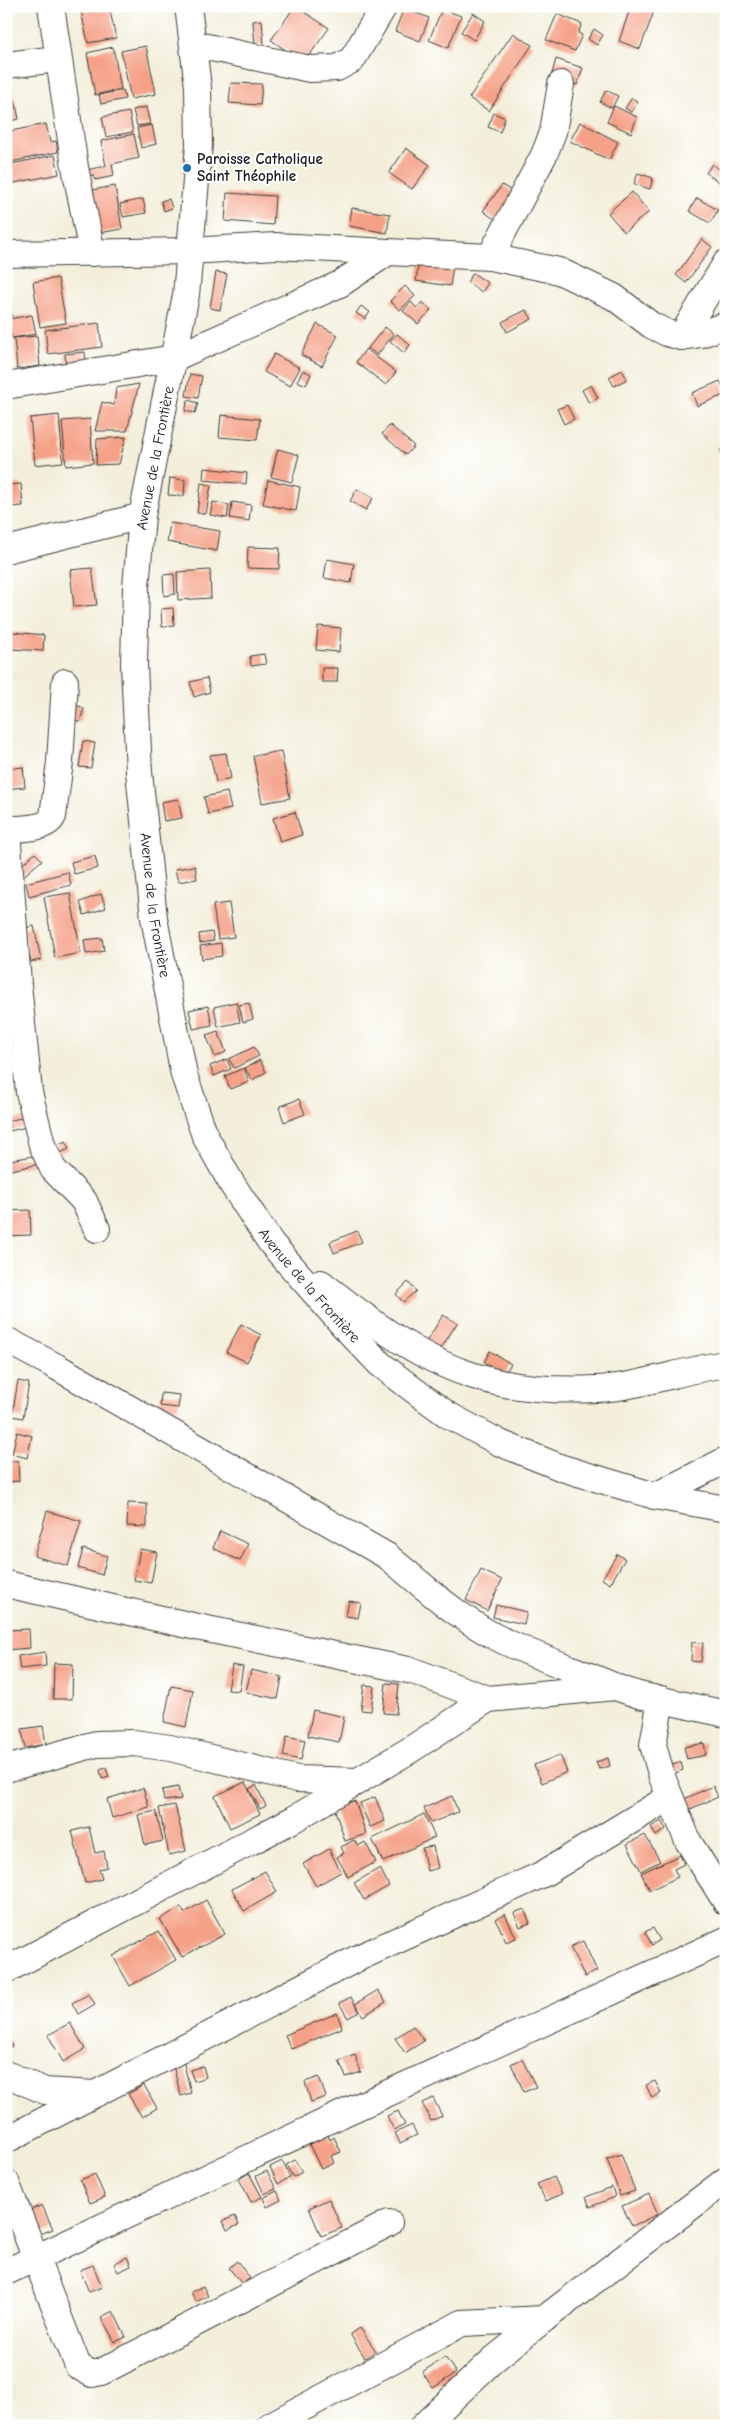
<svg xmlns="http://www.w3.org/2000/svg" width="732" height="2432" viewBox="0 0 732 2432" font-family="'Comic Neue',sans-serif">
<style>
.building{fill:#f5a187}
.lines{fill:none;stroke-linecap:round;stroke-linejoin:round}
.minor-casing{stroke:#3c3c39;stroke-width:28}
.minor{stroke:#fff;stroke-width:26}
.poi-dot{fill:#1f6fb2;stroke:#fff;stroke-width:2}
.labels{text-anchor:middle;stroke-width:4.5;stroke-linejoin:round;paint-order:stroke}
.poi-label{font-size:15px;font-weight:bold;fill:#1c1c1c;stroke:#fff;text-anchor:start}
.street-label{font-size:15px;fill:#1c1c1c;stroke:#fff}
</style>
<rect width="100%" height="100%" fill="#fff"/>
<filter id="ink" filterUnits="userSpaceOnUse"><feTurbulence type="fractalNoise" baseFrequency=".02" numOctaves="2"/><feDisplacementMap in="SourceGraphic" scale="10" xChannelSelector="R" yChannelSelector="G"/><feConvolveMatrix kernelMatrix="1 2 1 2 8 2 1 2 1" color-interpolation-filters="sRGB"/></filter>
<filter id="wash" filterUnits="userSpaceOnUse"><feTurbulence type="fractalNoise" baseFrequency=".0096" numOctaves="4" result="noise"/><feDisplacementMap in="SourceGraphic" scale="20" xChannelSelector="R" yChannelSelector="G"/><feGaussianBlur stdDeviation="1.12" result="paint"/><feColorMatrix in="noise" values="0 0 0 0 0 0 0 0 0 0 0 0 0 0 0 0 0 1.4 0 .05"/><feComposite in="paint" operator="in"/></filter>
<g filter="url(#wash)">
<rect width="100%" height="100%" fill="#f3efdb"/>
<g id="blocks">
<!-- building -->
<g class="building">
<path d="M103,6h6l7,32 -28,5 -7,-32z"/>
<path d="M295,6l34,22 -25,35 -33,-23z"/>
<path d="M631,6h25l-16,43 -21,-8z"/>
<path d="M404,8l25,10 -9,23 -25,-10z"/>
<path d="M442,9l19,7 -13,32 -19,-8z"/>
<path d="M473,13l12,8 -11,19 -13,-8z"/>
<path d="M557,14l25,10 -4,9 4,2 -7,16 -29,-11z"/>
<path d="M262,20l2,25 -9,1 -2,-25z"/>
<path d="M594,29l9,6 -6,10 -9,-6z"/>
<path d="M513,33l19,12 -43,66 -20,-13z"/>
<path d="M146,46l10,48 -25,5 -10,-48z"/>
<path d="M113,47l8,42 -26,6 -8,-42z"/>
<path d="M556,59l27,9 -6,17 -26,-8z"/>
<path d="M11,81l8,38 -13,3v-40z"/>
<path d="M231,83l31,1 -2,21 -31,-2z"/>
<path d="M123,90l2,9 -24,5 -2,-9z"/>
<path d="M606,90l12,6 -6,12 -12,-6z"/>
<path d="M632,98l6,4 -7,10 -6,-4z"/>
<path d="M614,106l23,11 -6,16 -24,-11z"/>
<path d="M146,107l4,17 -13,2 -4,-16z"/>
<path d="M129,112l4,20 -27,5 -4,-20z"/>
<path d="M494,113l11,5 -5,14 -12,-5z"/>
<path d="M580,122l38,20 -9,18 -39,-19z"/>
<path d="M46,124l4,18 6,-1 2,11 -52,11v-31z"/>
<path d="M152,125l4,19 -15,4 -4,-20z"/>
<path d="M134,134l5,24 -27,6 2,12 -19,4 -1,-5 -12,2 -1,-6 25,-5 -5,-25z"/>
<path d="M406,148l24,17 -18,24 -23,-16z"/>
<path d="M55,155l4,19 -50,10 -3,-19z"/>
<path d="M712,164l14,10 -4,10 -16,-11z"/>
<path d="M638,173l15,5 -3,11 -16,-5z"/>
<path d="M502,185l17,11 -19,27 -17,-12z"/>
<path d="M115,186l7,43 -29,5 -7,-43z"/>
<path d="M632,192l17,20 -25,20 -16,-19z"/>
<path d="M227,193l48,3 -2,29 -48,-4z"/>
<path d="M697,198l21,12 -8,13 -21,-12z"/>
<path d="M143,199l3,14 -23,4 -3,-13z"/>
<path d="M169,199l3,9 -8,3 -3,-10z"/>
<path d="M352,208l38,6 -3,19 -38,-7z"/>
<path d="M702,239l10,8 -26,36 -10,-8z"/>
<path d="M419,261l34,6 -3,19 -34,-5z"/>
<path d="M216,272l11,2 -7,36 -10,-2z"/>
<path d="M473,273l15,10 -6,9 -15,-10z"/>
<path d="M58,278l8,45 -26,4 -7,-45z"/>
<path d="M405,286l10,10 -15,14 -10,-9z"/>
<path d="M411,302l6,6 5,-6 9,8 -13,14 -15,-13z"/>
<path d="M10,304l2,12 -6,1v-12z"/>
<path d="M361,306l9,6 -5,7 -9,-6z"/>
<path d="M526,310l6,9 -25,13 -5,-10z"/>
<path d="M32,315l4,19 -24,4 -4,-19z"/>
<path d="M99,323l3,24 -54,7 -3,-24z"/>
<path d="M317,324l21,11 -16,31 -21,-11z"/>
<path d="M385,327l9,7 -17,21 -9,-7z"/>
<path d="M397,334l13,11 -6,8 -14,-12z"/>
<path d="M37,336l3,30 -23,3 -3,-31z"/>
<path d="M366,349l30,23 -10,13 -30,-23z"/>
<path d="M85,352l1,14 -20,3 -1,-15z"/>
<path d="M274,354l26,14 -10,18 -26,-14z"/>
<path d="M303,370l8,4 -5,11 -9,-4z"/>
<path d="M622,370l5,9 -13,7 -5,-9z"/>
<path d="M190,374l12,2 -4,22 -12,-2z"/>
<path d="M720,381l6,13 -29,12 -5,-13z"/>
<path d="M139,384l-12,47h-32l7,-29 12,3 2,-17z"/>
<path d="M591,385l7,13 -9,5 -7,-13z"/>
<path d="M188,400l10,3 -3,10 -10,-2z"/>
<path d="M567,405l7,14 -10,5 -7,-15z"/>
<path d="M59,415l4,47 -28,3 -5,-47z"/>
<path d="M221,415l39,4 -3,21 -38,-3z"/>
<path d="M90,419l3,44 -27,3 -4,-45z"/>
<path d="M390,425l24,21 -8,9 -24,-21z"/>
<path d="M126,437l-7,27 -23,1 1,-26z"/>
<path d="M726,447v16l-6,-13z"/>
<path d="M278,449l21,6 -7,27 -21,-5z"/>
<path d="M204,468l43,5 -1,11 -43,-4z"/>
<path d="M170,478l15,2 -1,16 -16,-1z"/>
<path d="M268,480l32,7 -4,24 -33,-7z"/>
<path d="M201,483l10,2 -5,29 -9,-1z"/>
<path d="M21,484l2,22 -14,1 -2,-22z"/>
<path d="M357,489l16,9 -7,12 -16,-9z"/>
<path d="M213,502l16,3 -2,13 -17,-3z"/>
<path d="M232,502l19,3 -2,16 -19,-3z"/>
<path d="M170,523l50,8 -3,20 -50,-9z"/>
<path d="M248,547l32,1 -1,21 -32,-1z"/>
<path d="M327,559l27,5 -3,19 -27,-5z"/>
<path d="M92,568l5,37 -23,2 -4,-37z"/>
<path d="M210,570l1,28 -33,2 -1,-28z"/>
<path d="M174,574l1,20 -11,2 -1,-21z"/>
<path d="M173,608l1,18 -12,1 -1,-18z"/>
<path d="M318,626l23,2 -2,24 -23,-2z"/>
<path d="M12,632l32,3 -1,16 -33,-2z"/>
<path d="M264,654l2,10 -15,2 -1,-10z"/>
<path d="M322,668h16l-1,14h-15z"/>
<path d="M207,678l3,14 -16,5 -4,-15z"/>
<path d="M70,703l14,5 -4,14 -14,-5z"/>
<path d="M83,741l12,2 -4,25 -12,-1z"/>
<path d="M281,751l9,47 -28,5 -9,-47z"/>
<path d="M226,753l5,25 -15,4 -6,-27z"/>
<path d="M23,767l2,20 -19,2v-20z"/>
<path d="M227,792l4,17 -23,5 -4,-17z"/>
<path d="M178,799l4,19 -18,3 -3,-19z"/>
<path d="M295,812l7,23 -22,7 -7,-24z"/>
<path d="M35,853l7,7 -22,19 -6,-7z"/>
<path d="M95,856l3,12 -24,6 -3,-12z"/>
<path d="M195,866l2,13 -19,3 -3,-13z"/>
<path d="M68,872l3,13 -42,11 -3,-13z"/>
<path d="M70,893l11,60 -26,5 -11,-61z"/>
<path d="M101,894l5,14 -22,7 -4,-13z"/>
<path d="M229,903l5,34 -16,2 -5,-34z"/>
<path d="M34,926l7,34 -10,2 -8,-34z"/>
<path d="M212,932l2,9 -14,2 -1,-9z"/>
<path d="M102,938l2,13 -18,3 -2,-14z"/>
<path d="M221,943l1,13 -20,3 -2,-13z"/>
<path d="M236,1002l4,20 -22,5 -4,-20z"/>
<path d="M249,1003l4,16 -10,3 -4,-17z"/>
<path d="M208,1006l4,19 -19,4 -4,-19z"/>
<path d="M218,1031l8,21 -11,5 -9,-22z"/>
<path d="M254,1047l5,9 -25,12 -5,-9z"/>
<path d="M227,1059l4,10 -17,7 -4,-10z"/>
<path d="M260,1060l6,12 -14,8 -7,-12z"/>
<path d="M244,1068l5,14 -19,7 -5,-13z"/>
<path d="M299,1099l6,15 -21,8 -5,-15z"/>
<path d="M24,1117l2,10 -16,4 -2,-10z"/>
<path d="M66,1141l3,8 -11,5 -4,-8z"/>
<path d="M38,1155l2,9 -34,7v-10z"/>
<path d="M30,1210l1,25 -25,1v-25z"/>
<path d="M357,1231l5,11 -28,11 -4,-11z"/>
<path d="M408,1282l8,9 -13,11 -7,-8z"/>
<path d="M443,1315l14,8 -17,27 -14,-8z"/>
<path d="M241,1324l20,11 -14,27 -21,-10z"/>
<path d="M490,1351l21,13 -7,10 -20,-12z"/>
<path d="M18,1381l11,2 -6,35 -11,-2z"/>
<path d="M161,1393l19,2 -2,13 -18,-2z"/>
<path d="M17,1432l15,4 -5,22 -15,-4z"/>
<path d="M6,1461h12l1,20 -13,1z"/>
<path d="M128,1503l19,1v23l-20,-1z"/>
<path d="M47,1511l34,10 -13,45 -34,-10z"/>
<path d="M220,1531l28,13 -8,17 -27,-13z"/>
<path d="M83,1549l24,7 -5,19 -24,-7z"/>
<path d="M140,1549l17,3 -6,31 -17,-3z"/>
<path d="M617,1554l8,5 -15,25 -8,-5z"/>
<path d="M481,1570l21,10 -15,31 -21,-11z"/>
<path d="M349,1601l12,2 -3,15 -12,-2z"/>
<path d="M496,1605l31,7 -3,12 -31,-7z"/>
<path d="M29,1629l1,19 -24,2v-20z"/>
<path d="M692,1642l11,1 -2,19 -10,-1z"/>
<path d="M45,1652l1,14 -26,3 -2,-13z"/>
<path d="M54,1663l19,1 -1,35h-19z"/>
<path d="M232,1665l11,2 -4,24 -11,-1z"/>
<path d="M251,1670l31,7 -4,22 -32,-7z"/>
<path d="M386,1683l13,1 -3,30 -13,-1z"/>
<path d="M364,1685l10,1 -3,25 -10,-1z"/>
<path d="M171,1686l22,4 -7,37 -22,-5z"/>
<path d="M313,1710l31,7 -5,25 -31,-6z"/>
<path d="M43,1726l3,18 -21,4 -3,-19z"/>
<path d="M287,1736l18,4 -4,20 -18,-4z"/>
<path d="M704,1743l2,12 -19,4 -3,-12z"/>
<path d="M560,1755l7,17 -25,11 -8,-18z"/>
<path d="M608,1758l2,8 -11,3 -3,-7z"/>
<path d="M681,1762l2,8 -10,4 -3,-8z"/>
<path d="M106,1768l3,9 -7,2 -2,-9z"/>
<path d="M245,1782l15,32 -30,14 -15,-32z"/>
<path d="M256,1785l10,21 -6,3 -11,-20z"/>
<path d="M713,1786l5,11 -30,13 -4,-11z"/>
<path d="M178,1787l3,12 -17,2 -2,-11z"/>
<path d="M143,1788l6,19 -37,11 -5,-19z"/>
<path d="M452,1796l6,16 -27,11 -7,-15z"/>
<path d="M375,1797l10,24 -15,6 -10,-24z"/>
<path d="M355,1801l11,33 -21,7 -11,-34z"/>
<path d="M175,1805l11,46 -17,4 -10,-47z"/>
<path d="M156,1811l7,30 -18,4 -7,-30z"/>
<path d="M424,1814l11,23 -52,25 -11,-23z"/>
<path d="M661,1821l5,8 -10,7 -5,-9z"/>
<path d="M89,1827l6,26 9,-2 3,16 -8,2 3,10 -17,4 -13,-52z"/>
<path d="M645,1835l15,26 -19,10 -14,-27z"/>
<path d="M354,1840l4,6 7,-4 11,20 -28,15 -11,-20 7,-4 -3,-6z"/>
<path d="M433,1846l5,22 -11,3 -5,-23z"/>
<path d="M329,1849l12,23 -25,14 -13,-22z"/>
<path d="M680,1855l4,9 -10,5 4,8 -28,13 -9,-17z"/>
<path d="M380,1868l9,18 -25,14 -10,-17z"/>
<path d="M265,1871l12,21 -33,19 -12,-22z"/>
<path d="M206,1900l19,34 -43,23 -22,-38 21,-12 3,6z"/>
<path d="M524,1909l6,14 -10,4 -6,-14z"/>
<path d="M505,1914l11,24 -10,4 -10,-23z"/>
<path d="M653,1928l7,12 -8,5 -7,-13z"/>
<path d="M159,1931l17,29 -46,26 -17,-30z"/>
<path d="M583,1941l14,30 -12,6 -15,-30z"/>
<path d="M378,1990l8,12 -23,14 -8,-12z"/>
<path d="M89,1994l6,10 -17,10 -6,-11z"/>
<path d="M351,1997l8,15 -11,6 -9,-15z"/>
<path d="M337,2013l5,15 -51,21 -6,-14z"/>
<path d="M70,2023l15,26 -22,13 -15,-27z"/>
<path d="M413,2026l11,15 -19,12 -10,-15z"/>
<path d="M8,2038l4,8 -6,3v-10z"/>
<path d="M355,2055l6,17 -15,5 -7,-16z"/>
<path d="M522,2059l14,28 -12,5 -13,-28z"/>
<path d="M183,2060l8,33 -10,3 -9,-34z"/>
<path d="M203,2066l3,11 -12,4 -4,-11z"/>
<path d="M319,2077l7,20 -15,5 -6,-20z"/>
<path d="M655,2081l6,12 -9,5 -6,-13z"/>
<path d="M144,2085l13,23 -15,9 -14,-23z"/>
<path d="M433,2098l9,18 -11,5 -9,-18z"/>
<path d="M398,2111l7,14 -11,5 -7,-14z"/>
<path d="M412,2125l5,10 -17,8 -5,-10z"/>
<path d="M326,2131l4,9 4,-3 7,15 -10,4 3,7 -13,6 -14,-29z"/>
<path d="M621,2154l14,37 -15,5 -13,-37z"/>
<path d="M295,2160l7,12 -9,5 -7,-12z"/>
<path d="M282,2161l8,16 -12,7 -8,-17z"/>
<path d="M267,2171l9,18 -12,5 -8,-18z"/>
<path d="M249,2173l13,24 -11,5 -12,-23z"/>
<path d="M95,2174l10,23 -15,6 -10,-23z"/>
<path d="M554,2177l8,17 -16,7 -9,-17z"/>
<path d="M612,2187l3,10 -25,10 -4,-10z"/>
<path d="M277,2191l4,9 -14,7 -4,-9z"/>
<path d="M649,2194l9,20 -26,12 -10,-20z"/>
<path d="M329,2199l13,29 -21,8 -12,-28z"/>
<path d="M42,2205l11,24 -15,6 -10,-24z"/>
<path d="M235,2216l4,9 -12,5 -4,-9z"/>
<path d="M127,2257l4,9 -13,6 -4,-8z"/>
<path d="M237,2261l13,17 -8,6 -13,-16z"/>
<path d="M93,2265l9,22 -13,5 -9,-22z"/>
<path d="M203,2286l5,10 -12,6 -5,-10z"/>
<path d="M113,2311l13,26 -11,5 -14,-25z"/>
<path d="M360,2328l16,23 -11,7 -15,-24z"/>
<path d="M445,2357l11,16 -23,15 -11,-16z"/>
</g>
</g>
</g>
<g filter="url(#ink)">
<use href="#blocks" fill-opacity="0" stroke="#3c3c39" stroke-width="1"/>
<g class="lines">
<!-- minor casing -->
<g class="minor-casing">
<g id="minor">
<path d="M51,6l24,161 17,86"/>
<path id="s1" d="M188,6l10,81 1,58 -9,106 -4,44 -44,221 -6,71 -2,78 5,107 15,146 30,157 21,61 27,48 39,59 71,81 38,40 35,27 33,24 52,28 62,25 93,28 71,13"/>
<path d="M193,44l117,25 27,-1 15,-8 32,-54"/>
<path d="M6,65l52,-6"/>
<path d="M6,254l184,-3 86,-5 112,6"/>
<path d="M490,257l54,-102 9,-23 8,-48"/>
<path d="M681,337l45,-74"/>
<path d="M6,386l168,-28 166,-74 48,-32 102,5 69,14 55,26 37,28 16,8 14,4 20,-3 25,-9"/>
<path d="M6,550l136,-34"/>
<path d="M6,830c14,-2 41,0 47,-14l7,-54 5,-80"/>
<path d="M7,830l11,154 11,108 13,53 11,24 31,32 13,28"/>
<path d="M321,1283c44,34 93,73 147,91 39,14 86,17 128,15 44,-2 86,-19 130,-25"/>
<path d="M6,1340l51,27 330,189c38,31 76,67 121,87 35,16 71,28 106,43"/>
<path d="M655,1496l71,-36"/>
<path d="M6,1584l191,43 216,44 75,28 127,-12 24,8 87,19"/>
<path d="M661,1699l-8,46 9,32 26,64 38,61"/>
<path d="M6,1769l90,-25 38,-1 36,5 127,31 61,2"/>
<path d="M6,1970l288,-151 116,-69 78,-51"/>
<path d="M6,2074l39,17 50,3"/>
<path d="M6,2140l350,-181 187,-85 127,-77"/>
<path d="M6,2182l72,184 14,8 9,-2 288,-149"/>
<path d="M6,2272l336,-158 384,-174"/>
<path d="M269,2426l193,-103 82,-4"/>
<path d="M423,2426l70,-66 51,-41 182,-139"/>
</g>
</g>
<!-- minor -->
<use href="#minor" class="minor"/>
</g>
</g>
<!-- markers -->
<circle class="poi-dot" cx="187" cy="168" r="5"/>
<g class="labels">
<!-- poi labels -->
<g class="poi-label">
<text x="197" y="164">Paroisse Catholique<tspan x="197" dy="17">Saint Théophile</tspan></text>
</g>
<!-- street labels -->
<g class="street-label">
<text transform="translate(155 458) rotate(-79)" y="5">Avenue de la Frontière</text>
<text dy="5" stroke="none"><textPath href="#s1" startOffset="906">Avenue de la Frontière</textPath></text>
<text dy="5" stroke="none"><textPath href="#s1" startOffset="1326">Avenue de la Frontière</textPath></text>
</g>
</g>
<!-- margin -->
<rect width="732" height="2432" fill="none" stroke="#fff" stroke-width="25"/>
</svg>
